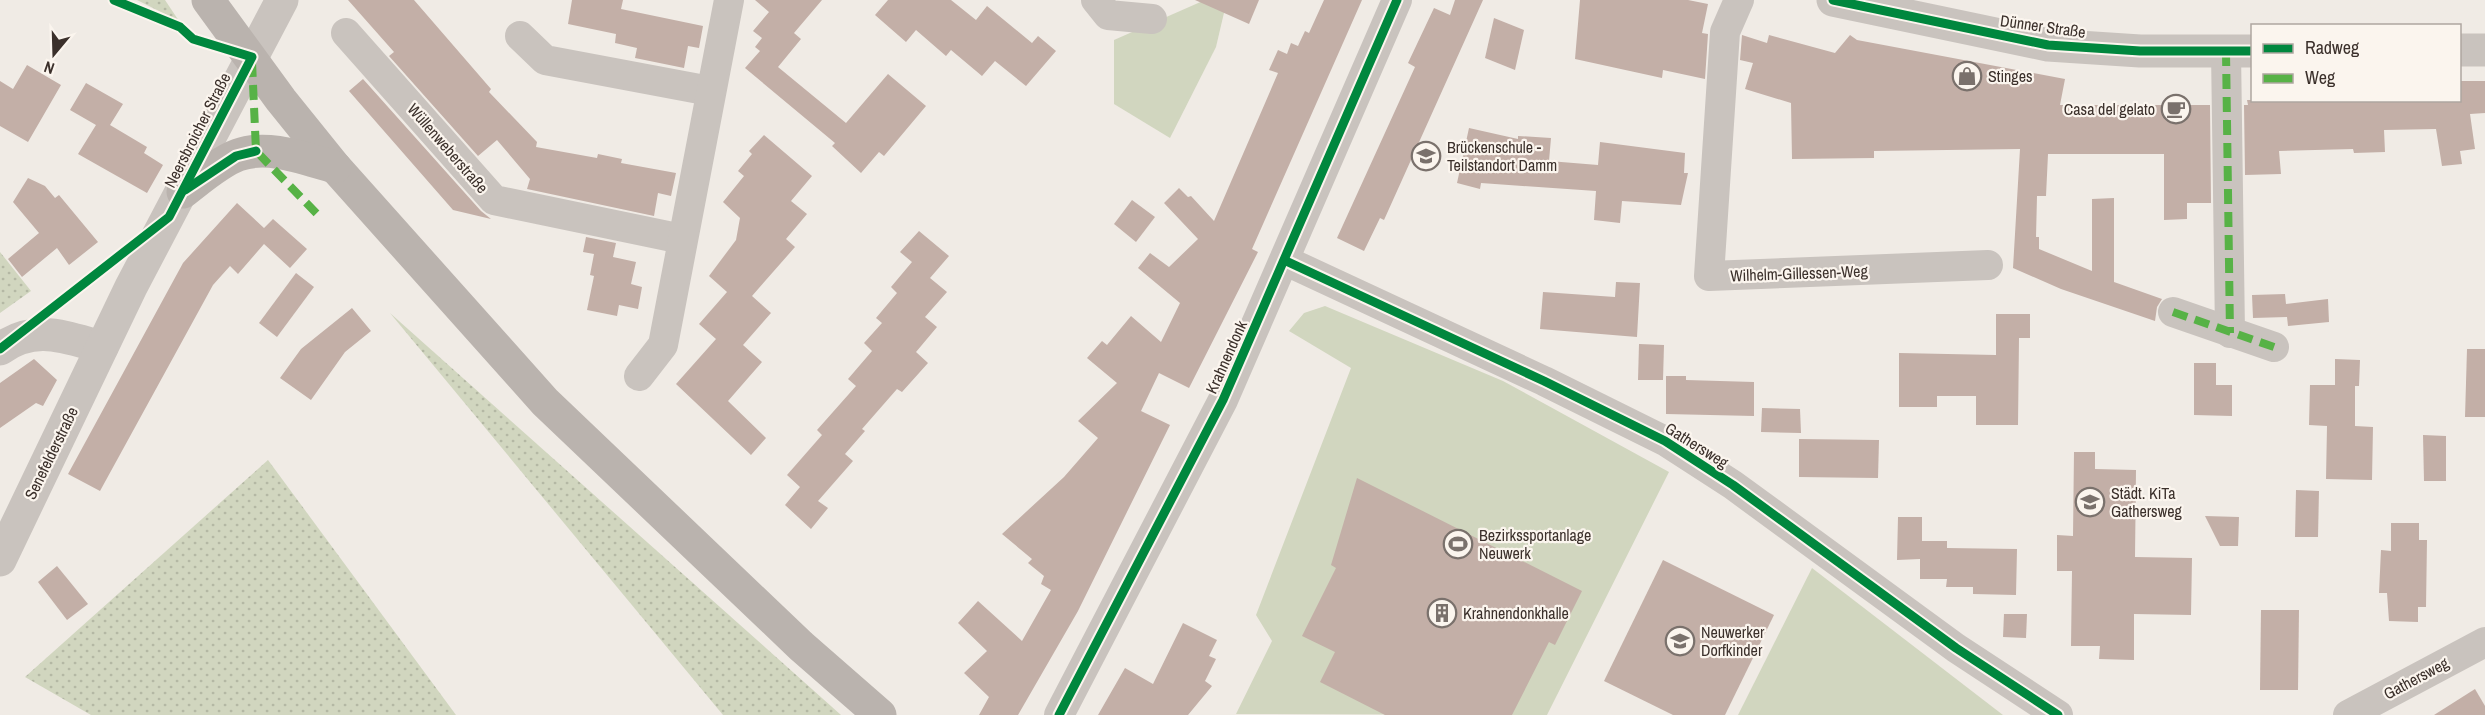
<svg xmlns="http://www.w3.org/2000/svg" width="2485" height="715" viewBox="0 0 2485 715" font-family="'Archivo Narrow',sans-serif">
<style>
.grass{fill:url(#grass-dots)}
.park{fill:#d1d6bf}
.building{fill:#c3afa7}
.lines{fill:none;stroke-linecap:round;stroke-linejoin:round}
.minor{stroke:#c9c3be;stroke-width:30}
.tertiary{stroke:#c9c3be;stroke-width:33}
.secondary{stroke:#bab3ae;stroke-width:33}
.quiet{stroke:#57b246;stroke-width:8;stroke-dasharray:15 8;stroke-linecap:butt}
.cycleway-casing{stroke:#fbf5ee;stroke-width:13}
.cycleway{stroke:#00873e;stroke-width:9}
.labels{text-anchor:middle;stroke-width:4.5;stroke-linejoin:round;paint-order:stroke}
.street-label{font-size:16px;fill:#3b302b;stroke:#fbf5ee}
.poi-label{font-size:16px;fill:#3b302b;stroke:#fbf5ee;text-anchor:start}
</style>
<defs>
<pattern id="grass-dots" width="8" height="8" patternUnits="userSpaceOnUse" patternTransform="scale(1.5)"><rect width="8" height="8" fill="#d1d6bf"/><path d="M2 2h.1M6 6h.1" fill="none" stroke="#b4b8a4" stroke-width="1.8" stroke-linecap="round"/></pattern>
</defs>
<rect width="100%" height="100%" fill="#f0ebe5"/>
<!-- grass -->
<g class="grass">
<path d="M137,0h28l14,21z"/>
<path d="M0,252l31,39 -31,22z"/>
<path d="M390,313l451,402h-118z"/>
<path d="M268,460l188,255h-365l-66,-38z"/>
</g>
<!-- park -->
<g class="park">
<path d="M1205,0h22l-11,47 -46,91 -56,-34v-64z"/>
<path d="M1325,306l178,75 166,91 -122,243 -311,-1 36,-73 -16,-26 95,-247 -62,-37 15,-18z"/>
<path d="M1812,568l191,147h-265z"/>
</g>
<!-- building -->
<g class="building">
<path d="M348,0h66l77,89 -2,3 48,50 -1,5 61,11 1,-4 24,5 -1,4 55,10 -5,23 -13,-3 -4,23 -127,-27 3,-10 -33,-39 -19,16 -89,-100 5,-4z"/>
<path d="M572,0h51l-2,9 82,17 -4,22 -11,-2 -4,22 -49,-10 2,-10 -22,-5 1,-9 -48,-10z"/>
<path d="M755,0h67l-28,33 7,6 -23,28 68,56 42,-49 38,32 -42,50 -5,-4 -18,21 -29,-27 3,-3 -90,-75 15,-17 -5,-4 7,-9 -9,-7 16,-19z"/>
<path d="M888,0h63l25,20 11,-14 45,37 6,-7 18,15 -30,35 -31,-25 -13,15 -31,-26 -5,6 -30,-26 -10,12 -31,-27z"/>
<path d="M1195,0h64l-10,24z"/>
<path d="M1324,0h38l-110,249 6,3 -69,136 -30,-15 -18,38 29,14 -92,186 -60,104h-39l10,-18 -25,-24 23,-22 -29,-28 20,-22 44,40 29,-51 -10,-6 3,-8 -16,-13 4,-4 -30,-25 62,-57 34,-39 -20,-17 39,-38 -30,-25 15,-17 5,4 24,-29 30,26 19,-39 -42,-35 12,-15 19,14 29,-28 -34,-36 15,-15 9,9 3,-1 23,25 64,-148 -9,-3 9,-20 9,4 4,-11 7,3 7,-15 4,2z"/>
<path d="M1455,0h28l-99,220 -4,-2 -16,33 -27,-13 78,-171 -7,-4 26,-55 16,7z"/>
<path d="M1580,0h108l20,4 -6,29 6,1 -3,45 -42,-9 -1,8 -87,-19z"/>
<path d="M1494,18l30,12 -9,40 -30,-12z"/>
<path d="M1742,35l25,8 2,-8 66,18 15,-18 7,5 208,39 -5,26h150l1,98h-24v16l-23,1v-66h-116l-2,42h-9l-1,41h3v12l53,22v-72l22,-1v84l48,17 -5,8 -2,14 -94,-32 -48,-21 7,-119 -146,2v7l-82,1 -1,-56 -46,-14 8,-26 -13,-3z"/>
<path d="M27,65l34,20 -33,57 -28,-16v-45l13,8z"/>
<path d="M363,79l118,132 10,8 -38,-9 -104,-119z"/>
<path d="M2460,81h25v32l-15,1 5,35 -15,2 2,13 -20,2 -6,-37 -52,1 1,22 -31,1 -1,-4 -74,2 2,23 -36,1 -1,-70h4l-1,-5h213z"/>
<path d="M86,83l37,21 -13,21 37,22 -3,6 19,12 -16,28 -69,-39 18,-29 -26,-15z"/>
<path d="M1469,128l49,11v-3l33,2 -2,23 49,4 2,-23 85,11 -1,20h4l-7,32 -59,-4 -2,22 -26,-3 2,-29 -115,-8 -1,6 -23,-6z"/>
<path d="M764,135l48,41 -21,25 16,13 -21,25 9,8 -43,49 19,17 -28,32 19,17 -34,39 38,37 -15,17 -75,-71 40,-45 -17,-15 28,-32 -18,-16 27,-36 4,-22 -17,-16 21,-26 -6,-5 14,-17 -3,-3z"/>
<path d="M28,178l17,8 10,12 4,-3 39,47 -29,23 -12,-17 -35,29 -14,-18 31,-26 -26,-31z"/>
<path d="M1132,200l23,17 -19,25 -22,-18z"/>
<path d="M237,203l27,25 9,-9 34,30 -17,19 -26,-24 -26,30 -8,-8 -17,19 -113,206 -32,-17 115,-211z"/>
<path d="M919,231l30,25 -19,22 17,14 -22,25 12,10 -21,25 12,11 -26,29 -5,-3 -35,40 3,2 -20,23 8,7 -35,40 10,7 -17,21 -26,-24 15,-18 -13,-12 35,-40 -5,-5 39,-44 -8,-7 24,-28 -8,-8 18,-20 -6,-5 21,-25 -6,-6 21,-25 -12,-10z"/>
<path d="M586,237l30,6 -3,14 23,5 -5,22 11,3 -4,22 -19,-4 -2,11 -30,-6 7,-34 -4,-1 4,-21 -11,-2z"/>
<path d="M296,273l18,14 -37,50 -18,-14z"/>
<path d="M1616,282l24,1 -3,54 -97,-8 3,-37 72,5z"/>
<path d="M2285,294l1,10 42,-5 1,23 -41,4 -1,-9 -34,1 -1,-23z"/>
<path d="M352,308l19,23 -26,21 -34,48 -31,-22 21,-29z"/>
<path d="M1996,314h34v24h-11l-1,87h-42v-29h-39v11h-38v-54l97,2z"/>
<path d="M1639,344l25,1 -1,35h-25z"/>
<path d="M2467,349h18v68h-20z"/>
<path d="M34,359l23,21 -14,26 -7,-3 -36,25v-45z"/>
<path d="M2335,359l25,1 -1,26h-4v40l18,1 -1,53 -46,-1 1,-53 -18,-1 1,-40h25z"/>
<path d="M2194,363h22v22h16v31l-38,-1z"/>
<path d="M1666,376h20v4l68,2v34l-88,-2z"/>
<path d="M1762,408l38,1 1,24 -40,-1z"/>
<path d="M2423,435l23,1v45h-22z"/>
<path d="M1799,439l80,1 -1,38 -79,-1z"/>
<path d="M2074,452h21v17l41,1 -1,87 57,1 -1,57 -57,-1v46l-35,-1 1,-13h-29l1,-75h-15v-36l16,1z"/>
<path d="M1357,478l225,113 -27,54 -6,-3 -37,73h-127l-65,-33 15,-30 -33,-16 34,-68 -5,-3z"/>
<path d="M2296,490l23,1 -1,46h-23z"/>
<path d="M2205,516l34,1 -1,29h-18z"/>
<path d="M1898,517h24v24h25v7l70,1 -1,46 -43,-1v-7h-27l1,-8h-27v-20l-23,1z"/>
<path d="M2391,523h28v17h8l-1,67h-8v15l-29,-1 -2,-28h-8l2,-43 10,1z"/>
<path d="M1663,560l111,55 -49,100h-52l-69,-34z"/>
<path d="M57,566l31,38 -21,16 -29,-38z"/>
<path d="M2261,610h38l-1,80h-38z"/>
<path d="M2004,614h23l-1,24 -23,-1z"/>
<path d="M1183,623l34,17 -8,16 7,3 -11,22 7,5 -24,29h-90l27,-47 28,16z"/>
<path d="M2475,689l10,17v9h-51z"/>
</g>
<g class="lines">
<!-- minor -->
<g class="minor">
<path d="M1096,0l12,15 44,4"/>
<path d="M1739,0l-14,32 -16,244 279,-11"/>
<path d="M346,33l148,167 188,39"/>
<path d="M520,36l25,24 165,31"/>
<path d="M2226,51l4,282"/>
<path d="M1286,261l258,120 121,60 68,44 223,163 102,67"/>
<path d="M2173,312l101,35"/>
<path d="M639,376l24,-31 66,-345"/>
<path d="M1059,715l164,-315 174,-400"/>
<path d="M2348,715l137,-73"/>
</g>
<!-- tertiary -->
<g class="tertiary">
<path d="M1833,0l215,45 92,6h112"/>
<path d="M2460,50h25"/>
<path d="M0,349c35,-25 64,-12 102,-2"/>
<path d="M0,560l131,-273 151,-287"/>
</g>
<!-- secondary -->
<g class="secondary">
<path d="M208,0l73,100 54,67 210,235 256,244 79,69"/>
<path d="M183,192c16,-12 36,-30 55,-37 31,-11 67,4 97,12"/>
</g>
<!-- quiet -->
<g class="quiet">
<path d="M2226,51l4,282"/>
<path d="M252,62l4,89 63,65"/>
<path d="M2173,312l101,35"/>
</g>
<!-- cycleway casing -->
<g class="cycleway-casing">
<g id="cycleway">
<path d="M1833,0l215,45 92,6h112"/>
<path d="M185,190l51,-34 20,-5"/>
<path d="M1286,261l258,120 121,60 68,44 223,163 102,67"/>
<path d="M0,349l169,-132 83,-160 -59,-18 -13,-12 -66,-27"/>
<path d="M1059,715l164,-315 174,-400"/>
</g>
</g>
<!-- cycleway -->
<use href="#cycleway" class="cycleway"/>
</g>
<!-- icons -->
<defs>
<g id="shop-ring" transform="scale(1.5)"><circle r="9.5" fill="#fbf5ee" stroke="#7a716c" stroke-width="1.5"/><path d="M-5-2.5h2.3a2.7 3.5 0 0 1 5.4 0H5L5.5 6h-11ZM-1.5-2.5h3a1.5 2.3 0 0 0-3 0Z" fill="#7a716c"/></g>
<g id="cafe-ring" transform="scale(1.5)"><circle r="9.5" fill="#fbf5ee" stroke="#7a716c" stroke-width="1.5"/><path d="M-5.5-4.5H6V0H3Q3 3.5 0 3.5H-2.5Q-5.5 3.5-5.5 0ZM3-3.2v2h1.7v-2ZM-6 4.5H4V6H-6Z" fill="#7a716c"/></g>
<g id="school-ring" transform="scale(1.5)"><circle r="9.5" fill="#fbf5ee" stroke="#7a716c" stroke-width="1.5"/><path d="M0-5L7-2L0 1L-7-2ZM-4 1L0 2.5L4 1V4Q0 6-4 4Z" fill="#7a716c"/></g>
<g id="stadium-ring" transform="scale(1.5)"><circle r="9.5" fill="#fbf5ee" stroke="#7a716c" stroke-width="1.5"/><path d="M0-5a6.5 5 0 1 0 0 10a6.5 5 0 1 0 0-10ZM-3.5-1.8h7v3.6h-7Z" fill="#7a716c"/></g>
<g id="building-ring" transform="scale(1.5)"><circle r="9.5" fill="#fbf5ee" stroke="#7a716c" stroke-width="1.5"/><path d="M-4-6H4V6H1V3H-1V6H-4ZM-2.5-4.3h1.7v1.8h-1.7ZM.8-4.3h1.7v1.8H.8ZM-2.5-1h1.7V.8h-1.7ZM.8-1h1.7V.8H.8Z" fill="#7a716c"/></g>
</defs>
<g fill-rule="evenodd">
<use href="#shop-ring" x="1967" y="76"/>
<use href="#cafe-ring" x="2176" y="109"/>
<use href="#school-ring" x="1426" y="156"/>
<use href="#school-ring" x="2090" y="502"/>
<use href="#stadium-ring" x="1458" y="544"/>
<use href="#building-ring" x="1442" y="613"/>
<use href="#school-ring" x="1680" y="641"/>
</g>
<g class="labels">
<!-- street labels -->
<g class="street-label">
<text transform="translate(2043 26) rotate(8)" y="6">Dünner Straße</text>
<text transform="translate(197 130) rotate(-63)" y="6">Neersbroicher Straße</text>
<text transform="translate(448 148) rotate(49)" y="6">Wüllenweberstraße</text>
<text transform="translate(1799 273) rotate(-2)" y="6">Wilhelm-Gillessen-Weg</text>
<text transform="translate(1226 357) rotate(-66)" y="6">Krahnendonk</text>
<text transform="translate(1697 445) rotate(32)" y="6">Gathersweg</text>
<text transform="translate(51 453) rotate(-64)" y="6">Senefelderstraße</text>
<text transform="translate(2416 678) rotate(-28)" y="6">Gathersweg</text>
</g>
<!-- poi labels -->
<g class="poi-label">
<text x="1988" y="82">Stinges</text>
<text x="2155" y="115" text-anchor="end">Casa del gelato</text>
<text x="1447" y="153">Brückenschule -<tspan x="1447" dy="18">Teilstandort Damm</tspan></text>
<text x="2111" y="499">Städt. KiTa<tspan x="2111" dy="18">Gathersweg</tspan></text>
<text x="1479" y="541">Bezirkssportanlage<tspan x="1479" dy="18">Neuwerk</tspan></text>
<text x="1463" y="619">Krahnendonkhalle</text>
<text x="1701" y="638">Neuwerker<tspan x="1701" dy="18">Dorfkinder</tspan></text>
</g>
</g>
<!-- legend -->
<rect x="2251" y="24" width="210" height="78" fill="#fbf5ee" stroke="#aea6a0" stroke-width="1.5"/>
<rect x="2263" y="44" width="30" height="9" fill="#00873e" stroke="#aea6a0" stroke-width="1.5"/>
<text x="2305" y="54" font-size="18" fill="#3b302b">Radweg</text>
<rect x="2263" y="74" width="30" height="9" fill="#57b246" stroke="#aea6a0" stroke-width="1.5"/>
<text x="2305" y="84" font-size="18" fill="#3b302b">Weg</text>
<!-- north arrow -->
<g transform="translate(54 54) rotate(199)" stroke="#fbf5ee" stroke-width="4.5" paint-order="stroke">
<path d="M0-4.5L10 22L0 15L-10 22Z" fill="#3b302b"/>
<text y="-9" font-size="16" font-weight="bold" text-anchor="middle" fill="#3b302b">N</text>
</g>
</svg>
